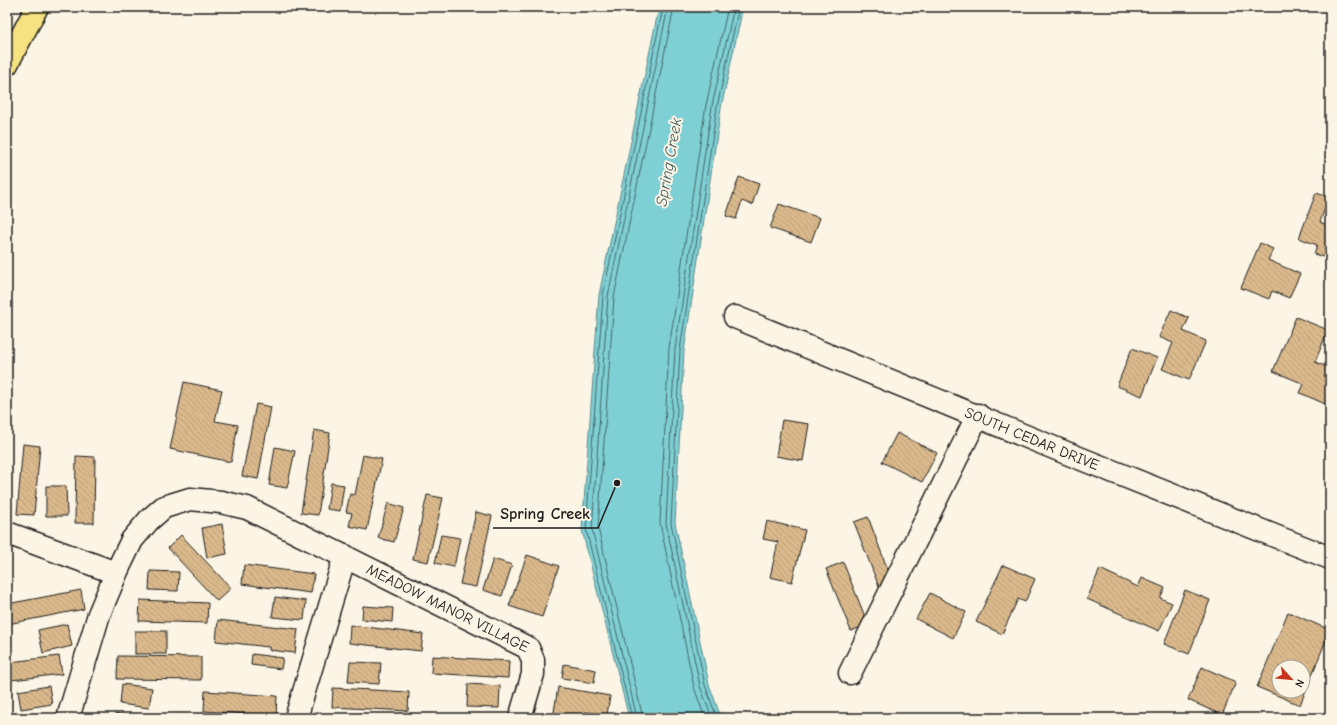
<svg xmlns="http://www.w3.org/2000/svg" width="1337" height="725" viewBox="0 0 1337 725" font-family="'Comic Neue',sans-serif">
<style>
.water{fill:#7fd0d5;stroke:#57888b}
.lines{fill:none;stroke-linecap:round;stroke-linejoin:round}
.shore{stroke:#446466;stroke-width:1}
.building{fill:url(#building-back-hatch);stroke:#1c1c1c;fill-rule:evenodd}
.minor-casing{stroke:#1c1c1c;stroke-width:25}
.major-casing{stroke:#1c1c1c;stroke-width:25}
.minor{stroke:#fcf5e5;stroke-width:22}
.major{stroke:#f7e281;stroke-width:22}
.labels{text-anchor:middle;stroke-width:4;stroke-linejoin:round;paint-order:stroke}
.street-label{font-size:15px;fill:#1c1c1c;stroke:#fcf5e5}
.water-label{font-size:16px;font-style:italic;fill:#3f5b5d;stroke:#fcf5e5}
.leader{fill:none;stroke:#1c1c1c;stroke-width:1.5}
.callout-dot{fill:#1c1c1c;stroke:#fcf5e5;stroke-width:1.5}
.callout-label{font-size:16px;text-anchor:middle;font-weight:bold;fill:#1c1c1c;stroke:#fcf5e5;stroke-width:4;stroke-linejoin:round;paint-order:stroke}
</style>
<defs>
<pattern id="building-back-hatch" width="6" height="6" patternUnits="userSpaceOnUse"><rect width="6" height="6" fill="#dab98c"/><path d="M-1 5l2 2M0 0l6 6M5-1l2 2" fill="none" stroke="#ba9e78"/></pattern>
</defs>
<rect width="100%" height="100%" fill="#fcf5e5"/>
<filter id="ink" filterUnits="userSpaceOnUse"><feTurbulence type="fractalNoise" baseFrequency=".025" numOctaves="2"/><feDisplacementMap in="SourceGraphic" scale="8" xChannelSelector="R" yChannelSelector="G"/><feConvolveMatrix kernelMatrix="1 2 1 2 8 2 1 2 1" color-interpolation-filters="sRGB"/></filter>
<g filter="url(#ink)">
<!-- water -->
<path class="water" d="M659,7h84l-22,101 -37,243 -9,172 34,161 12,34h-92l-47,-188 17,-235z"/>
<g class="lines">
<!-- shore -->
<g class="shore">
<path d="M632,718l-46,-189 17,-234 60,-288"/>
<path d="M637,718l-45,-189 16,-233 60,-289"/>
<path d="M643,718l-45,-190 16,-231 60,-290"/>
<path d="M705,718l-11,-31 -34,-164 9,-175 37,-243 22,-98"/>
<path d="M712,718l-12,-32 -34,-163 9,-174 37,-243 22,-99"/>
<path d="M717,718l-12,-33 -34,-162 9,-173 37,-243 22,-100"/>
</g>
</g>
<!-- building -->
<g class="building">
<path d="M739,177l20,7 -7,21 -10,-4 -6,18 -10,-3z"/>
<path d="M1316,193l13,4 -9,25 10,4v33l-16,-5 3,-9 -18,-7z"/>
<path d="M779,204l41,14 -9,24 -41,-14z"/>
<path d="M1260,243l13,6 -5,11 32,14 -11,24 -17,-7 -3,8 -28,-11z"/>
<path d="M1171,310l18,8 -6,13 23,10 -17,39 -27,-11 11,-26 -14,-6z"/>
<path d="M1296,317l32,13 -13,32 15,6v38l-30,-13 4,-9 -31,-13z"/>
<path d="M1132,348l25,10 -15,38 -25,-10z"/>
<path d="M184,382l38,8 -7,31 23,4 -7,37 -61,-13z"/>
<path d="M256,404l15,3 -13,72 -16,-3z"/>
<path d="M782,420l27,4 -6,37 -27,-5z"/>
<path d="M314,430l16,3 -12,82 -17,-2z"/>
<path d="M897,433l40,20 -15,29 -40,-20z"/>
<path d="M23,444l17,2 -6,69 -17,-1z"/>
<path d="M275,447l20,4 -8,37 -18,-3z"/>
<path d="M363,455l19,4 -15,71 -18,-4 3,-13 -6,-1 4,-18 5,1z"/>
<path d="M76,456l19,1 -1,66h-19z"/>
<path d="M331,483l13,2 -4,26 -13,-2z"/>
<path d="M46,486h20l1,30h-21z"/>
<path d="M427,495l16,3 -15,64 -15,-3z"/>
<path d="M388,503l16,5 -10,34 -16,-4z"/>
<path d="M476,512l16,4 -16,71 -16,-3z"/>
<path d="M868,517l24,64 -13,6 -25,-65z"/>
<path d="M767,521l38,9 -13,52 -22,-5 8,-35 -15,-3z"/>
<path d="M222,524l5,30 -20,4 -5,-30z"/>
<path d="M181,535l50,53 -14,13 -49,-53z"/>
<path d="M441,535l19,3 -6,29 -19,-4z"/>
<path d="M527,555l32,11 -17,51 -33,-11z"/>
<path d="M493,559l19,6 -10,31 -19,-6z"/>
<path d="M843,562l25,62 -17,7 -25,-62z"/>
<path d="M244,565l70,9 -3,19 -69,-9z"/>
<path d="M1003,565l32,14 -10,23 -7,-3 -16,35 -26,-12z"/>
<path d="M1100,569l38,18 4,-9 23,10 -5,10 12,5 -13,28 -72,-32z"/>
<path d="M150,571l29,1 -1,19 -29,-1z"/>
<path d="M81,590l3,19 -76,15 -1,-20z"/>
<path d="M1185,590l25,10 -21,54 -25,-10z"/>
<path d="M930,593l36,19 -13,26 -37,-19z"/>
<path d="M275,597l31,4 -2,19 -32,-3z"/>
<path d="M140,600l68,3 -1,20 -68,-2z"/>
<path d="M363,606l30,2 -1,14 -30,-3z"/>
<path d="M1288,612l42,18 -30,75 -43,-18zM1279,667h24v24h-24z"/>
<path d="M218,620l80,9 -3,24 -26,-3v-3l-53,-6z"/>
<path d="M67,624l5,22 -29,7 -5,-23z"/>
<path d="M350,625l73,9 -2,17 -72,-8z"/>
<rect x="135" y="631" width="31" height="23"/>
<path d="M252,654l31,4 -2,11 -30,-4z"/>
<path d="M59,656l3,18 -50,6 -2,-18z"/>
<path d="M118,656l83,1v23l-84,-1z"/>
<path d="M432,656l77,5 -1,17 -77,-5z"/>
<path d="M350,662l31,1 -2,21 -31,-2z"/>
<path d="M564,664l32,6 -2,13 -32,-5z"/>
<path d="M1202,667l34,15 -14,33 -34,-15z"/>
<path d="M122,684l30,4 -3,20 -29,-4z"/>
<path d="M468,684l32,2 -1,22 -32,-1z"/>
<path d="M49,686l3,18 -31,5 -3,-18z"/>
<path d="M558,687l52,9 -3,19 -22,-3 -1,6h-31z"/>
<path d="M333,688l76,4 -1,19 -76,-4z"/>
<path d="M205,691l72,5 -1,20 -72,-5z"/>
<path d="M115,714l26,4h-26z"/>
<path d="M428,716l43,2h-43z"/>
</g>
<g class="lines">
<!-- minor casing -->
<g class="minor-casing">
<g id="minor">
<path id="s1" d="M735,317l329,135 266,106"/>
<path d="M7,533l109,40"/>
<path d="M850,673l128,-258"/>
<path id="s2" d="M68,718l31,-104 19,-45 14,-29 17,-20 15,-13 26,-8 31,3 26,6 281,140 5,12v14l-13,44"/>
<path d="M296,718l49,-162"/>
</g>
</g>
<!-- major casing -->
<g class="major-casing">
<path id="major" d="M7,64l30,-57"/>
</g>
<!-- minor -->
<use href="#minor" class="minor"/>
<!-- major -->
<use href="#major" class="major"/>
</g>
</g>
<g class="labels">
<!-- street labels -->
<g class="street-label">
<text dy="5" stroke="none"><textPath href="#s1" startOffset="321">SOUTH CEDAR DRIVE</textPath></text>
<text dy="5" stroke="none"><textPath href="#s2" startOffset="545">MEADOW MANOR VILLAGE</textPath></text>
</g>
<!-- water labels -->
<g class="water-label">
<text transform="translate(668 162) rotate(-80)" y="6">Spring Creek</text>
</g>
</g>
<!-- callouts -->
<path class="leader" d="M617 483L598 528H493"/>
<circle class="callout-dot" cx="617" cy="483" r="4"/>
<g class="callout-label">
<text x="545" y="519">Spring Creek</text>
</g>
<!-- margin -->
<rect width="1337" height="725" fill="none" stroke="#fcf5e5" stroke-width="24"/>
<rect x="12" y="12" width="1313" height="701" fill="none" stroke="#1c1c1c" stroke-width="1.5" filter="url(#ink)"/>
<!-- north arrow -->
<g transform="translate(1291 679) rotate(117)"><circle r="19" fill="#fcf5e5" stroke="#a29e95"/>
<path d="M0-3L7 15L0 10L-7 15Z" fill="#c8321e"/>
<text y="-6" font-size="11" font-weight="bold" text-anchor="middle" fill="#1c1c1c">N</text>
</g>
</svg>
